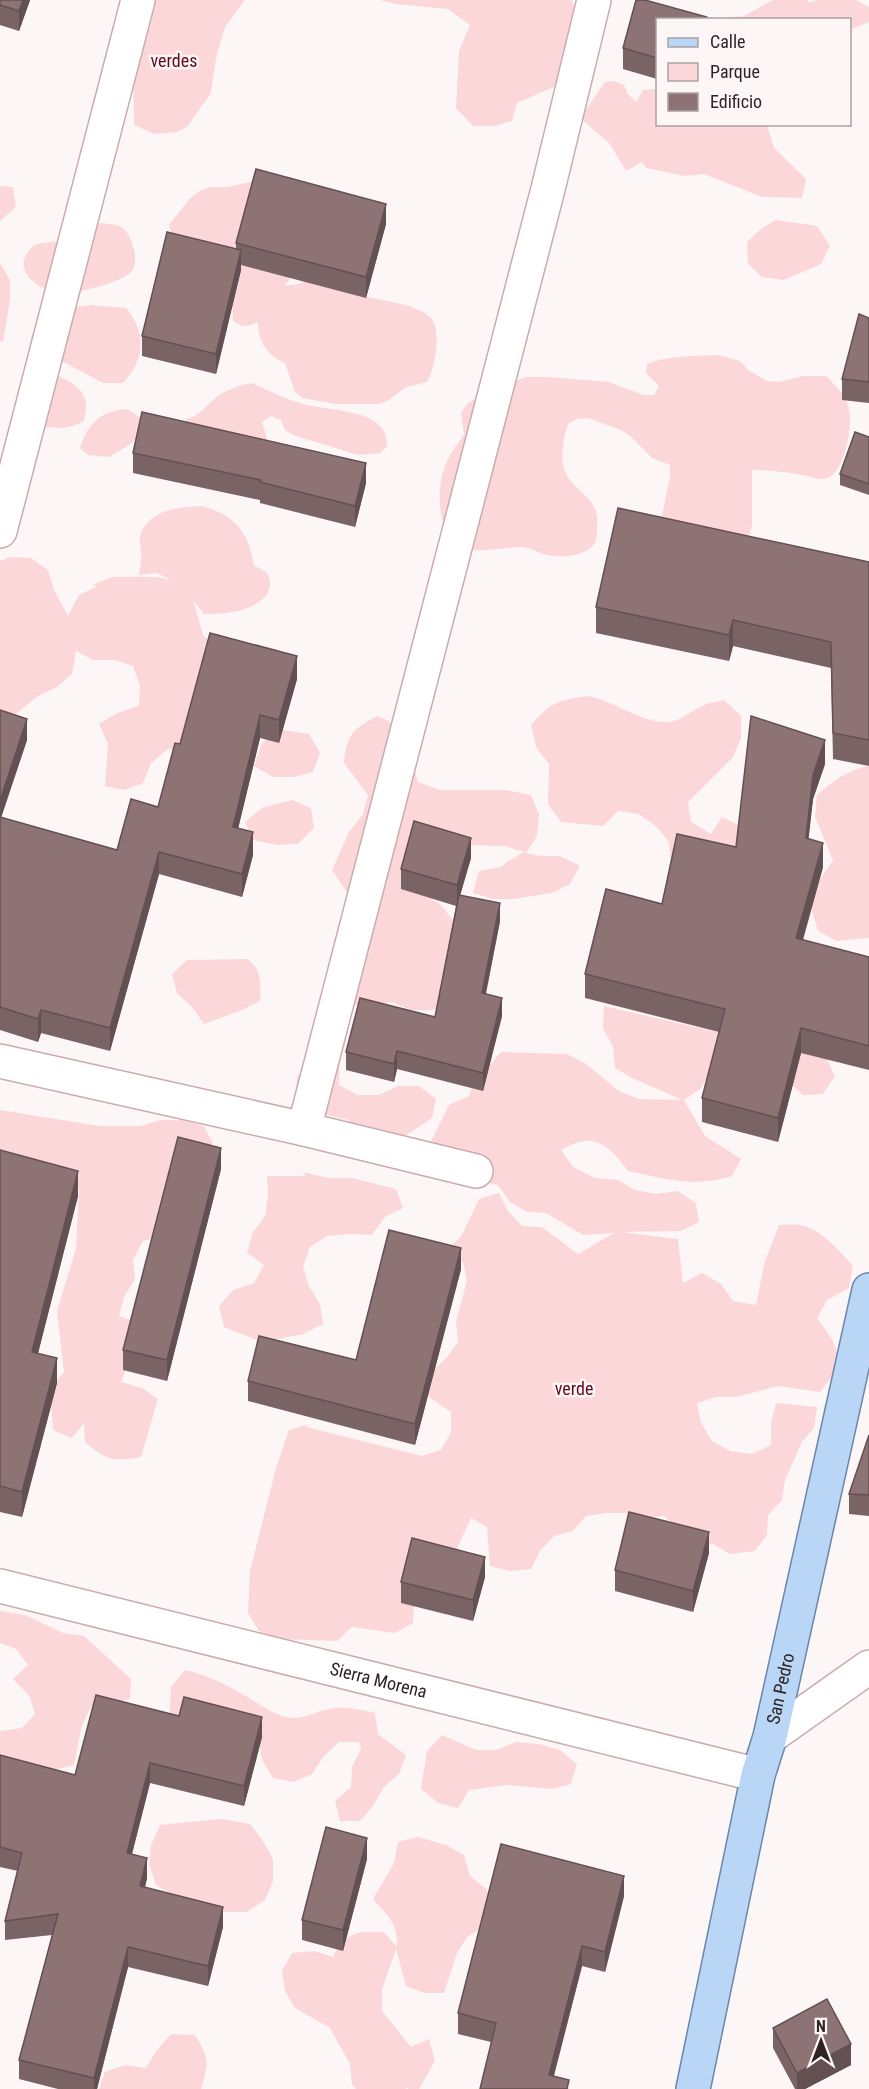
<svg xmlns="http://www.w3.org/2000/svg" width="869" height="2089" viewBox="0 0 869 2089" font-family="'Roboto Condensed',sans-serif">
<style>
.green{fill:#fcd7d9}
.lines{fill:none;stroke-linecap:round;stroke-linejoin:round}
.minor-casing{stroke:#c9acad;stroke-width:36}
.major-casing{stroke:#6b86aa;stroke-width:36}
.minor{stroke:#fff;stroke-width:33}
.major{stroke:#b9d6f7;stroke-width:33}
.wall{fill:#7a6365}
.shaded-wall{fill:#635052}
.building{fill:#8e7375;stroke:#635052;stroke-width:1.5}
.labels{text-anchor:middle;stroke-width:5;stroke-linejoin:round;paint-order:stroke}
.park-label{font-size:18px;fill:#610a1f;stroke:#fcf6f6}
.street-label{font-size:18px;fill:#2f2425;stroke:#fcf6f6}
</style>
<rect width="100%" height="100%" fill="#fcf6f6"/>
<!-- green -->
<g class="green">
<path d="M150,0h95l-20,27 -9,31 -5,35 -24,34 -10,5 -22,2 -21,-9 -1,-74z"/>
<path d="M380,0h192l8,31 -17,52 -46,20 -5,18 -17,5h-22l-17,-18 3,-57 11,-26 -22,-16 -53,-5z"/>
<path d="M773,0h34l2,3 7,-3h40l13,7v15l-19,8v-10h-145l39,-4z"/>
<path d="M614,81l10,4 4,9 8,8 7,-12 14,-1 1,35 109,1 7,23 32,31 -4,19 -40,-1 -58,-23 -19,2 -39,-8 -4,-6 -16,9 -16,-27 -30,-26 25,-36z"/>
<path d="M259,180l29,89 2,10 -6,7 19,-3 -3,-4c23,7 47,13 72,19 17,4 42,6 57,18 14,12 6,52 -2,66l-21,5 -17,13 -10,4h-43l-34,-6 -7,-6 -10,-29c-18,-7 -27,-22 -27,-41 -10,5 -16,6 -25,-1l-1,-22 -60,-64 -3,-10 21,-27 10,-7 10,-4h17z"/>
<path d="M0,186l13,1 3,20 -16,14v5z"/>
<path d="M776,220l41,6 13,20 -9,18 -37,16 -22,-3 -14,-13 -1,-22 15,-14z"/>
<path d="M103,223c7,1 17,2 22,7 8,10 15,32 6,42 -7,8 -41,18 -52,19 -7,2 -15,0 -23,0 -20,-1 -45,-23 -25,-43 9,-8 21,-4 31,-7 15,-6 25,-17 41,-18z"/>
<path d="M0,263l10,17v21l-7,40 -3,1z"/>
<path d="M91,305l35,3c21,26 19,51 -3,75h-20l-68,-36 -4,-9 4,-9 36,-21z"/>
<path d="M719,355l21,6 8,9 19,11 12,1 24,-6h23c10,10 20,19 23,33 4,16 -4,66 -24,70 -6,1 -16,-3 -22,-4 -18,-3 -34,-5 -51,-5v55l-3,12 -88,-16 9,-45v-11l-18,-7 -22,-22 -9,-6 -33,-12 -11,1 -9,5c-4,11 -7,29 -5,41 5,26 38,30 34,61 0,4 0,10 -1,14 -6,17 -35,18 -49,15 -9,-2 -17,-8 -26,-8 -15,0 -47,7 -59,1 -27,-14 -26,-64 -15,-87 5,-10 12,-18 17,-27l-3,-21 6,-9 9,-6 49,-21h23l61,5 34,13h11l5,-9 -13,-13 1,-9c23,-9 48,-8 72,-9z"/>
<path d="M54,375c24,8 39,21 29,47l-10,4 -11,2 -21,-1 -25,-17 2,-20 8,-7z"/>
<path d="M252,383c16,7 31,15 48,20 26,9 90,4 87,43l-7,7 -22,2 -65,-20 -8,-5 -4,-10 -10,-4 -9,6 6,20 -87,-13 5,-10c13,-3 17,-10 27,-19 10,-9 25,-15 39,-17z"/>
<path d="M127,409l14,9v10l-5,11 -7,6 -20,12 -21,-2 -8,-7c8,-25 20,-37 47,-39z"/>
<path d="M203,506c33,10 46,27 51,60 8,3 15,6 16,15 2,29 -47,34 -66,33l-11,-14 10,35 15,16 -9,103 -41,-5 -17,14 -8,20 -19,7 -19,-4 3,-42 -9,-20 18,-11 22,-7 1,-20 -7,-20 -19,-6h-21l-17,-9 -4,23 -15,13 -19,9 -33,27 -5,1v-163l10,-4 21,1 17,12 6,20 14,26 11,-21 19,-9 -6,-1 20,-8h45l15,3 -16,-7 -17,2c1,-8 3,-16 2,-24 0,-5 -2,-9 -1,-14 7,-28 40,-30 63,-31z"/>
<path d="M587,696c26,4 49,24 76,26 16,1 25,-9 39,-16 6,-3 15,-4 22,-6l17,16v22l-8,19 -45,45 3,20 20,12 11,-17 20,10 3,21 -74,14 -2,-20 -12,-15 -18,-13 -21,-3 -15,15 -42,-4 -13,-18 1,-40 -13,-17 -5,-22c19,-22 27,-25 56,-29z"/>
<path d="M377,716c28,8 34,42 41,66l22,8h65l26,5 8,19 -2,22 -11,17 13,3h21l20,10 -10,18 -18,9 -39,6h-20l-20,-6 6,-22 22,-4 6,-5 17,-10 -19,-6 -44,-1 -38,48 18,12 13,17 -1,83 -21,5h-21l-19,-8 -20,4 -42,-3 24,-100 -22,-33 17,-38 14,-18 5,-19 -24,-32c3,-29 8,-33 33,-47z"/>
<path d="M282,730l27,4 11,19 -7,19 -19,5h-21l-19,-11 8,-23z"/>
<path d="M869,766v172l-32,3 -19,-10 -6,-20 -1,-18 22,-33 -18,-43 2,-22c16,-14 30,-25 52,-29z"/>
<path d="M292,800l19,8 3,20 -16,16 -21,1 -24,-5 -8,-18 17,-14z"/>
<path d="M247,959c15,9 14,27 13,42l-18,9 -38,14 -12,-17 -15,-14 -5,-19 15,-14z"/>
<path d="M604,1006l222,51 9,19 -12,18 -20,1 -16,-14 -76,-9 -11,17 -16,11 21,36 36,23 -9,17c-41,12 -64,3 -104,-5 -12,-16 -27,-35 -48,-29 -7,1 -13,6 -19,8l12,17 22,11 23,2 17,10 21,4 22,-3 18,12 3,19 -18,9 -59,1 56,7 5,44 19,-10 19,11 12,17 23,4 8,-41 15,-39c7,0 14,-1 20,0 20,2 42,27 54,41l-4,22 -22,12 -10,18c23,31 30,42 3,74l-42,-6 -42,11h-20l-19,6 4,20 11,18 18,10 22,3 19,-9v-22l5,-20 41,4 -3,21 -12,14 -17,38 -3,20 -14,15 -1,20 -12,16 -25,3 -17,-10 -20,-1 -29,-27 -21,2 -18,-5h-19l-20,3 -13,15 -19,5 -14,15 -9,18 -21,2 -20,-5 -3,-39 -16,-9 -17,37 -40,48 -1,20 -18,10 -43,-6 -15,14 -60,-2 -18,-8 -11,-18 2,-42 26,-103 13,-38 21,-6 -4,3 116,29 19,-6 10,-18v-20l-35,-24 31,-31 11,-15 -2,-21 11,-40 -4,-19 -17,-12 15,-13 18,-38 20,-6 9,18 14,15 20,1 36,27 36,-21 -31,2 -37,-22 -19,-1 -17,-10 -12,-17 -19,-4 -41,-1 -10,-18 3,-21 18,-36 20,-9 4,-11 28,-33 66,2 19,10 33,27 20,8 43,1 -50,-22 -17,-10 -2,-22 -10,-17z"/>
<path d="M340,1044l-1,41 19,10h21l19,-9h21l17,13 -4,19 -33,22 -40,-2 -10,-18 -40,-9 -14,-13 2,-21 13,-17z"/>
<path d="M0,1110l99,16h41l21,-6h22l20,6 10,16 -12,17 -19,7 -16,16 3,20 -4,33 -22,6 -10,19 2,19 -11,18 -5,19 19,7 -2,19 -15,40 21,6 16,11 -17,58c-28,5 -35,3 -56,-15l-1,-19 -12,15 -19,-8 -3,-41 14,-17 -7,-61 19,-62 3,-62 -79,-17z"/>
<path d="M302,1172l27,6h23l44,11 7,19 -18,9 -13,18 -20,-1 -25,2 -17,11 -7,20 6,19 11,18 3,20 -20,10 -41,8 -38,-15 -5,-21 14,-16 21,-7 10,-18 -17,-12 6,-21 12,-16 3,-20 -1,-20h39z"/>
<path d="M0,1611l25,4 38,18 21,3 47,43 -1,20 -39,8 -9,18 -8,40 -20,5 -54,-8v-31l22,-3 13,-14 -6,-19 -16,-16 15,-14 -12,-16 -16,-6z"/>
<path d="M185,1670c20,4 42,15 59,25 14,8 29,20 46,23 13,1 27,-7 40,-9 15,-4 31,1 45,4l3,21 28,21 -7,19 -15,13 -11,19 -13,15h-20l-5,-20 16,-14 1,-20 9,-18 -2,-7h-20l-15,14 -12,18 -18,8 -21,-4 -11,-18 -3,-19 -90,-13 2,-41z"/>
<path d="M442,1735l34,15h20l20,-8 23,2 21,6 17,14 -6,20 -19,5 -45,-4 -38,5 -11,18 -20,-5 -17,-14 6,-38z"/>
<path d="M221,1819l29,5 13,17 10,18v22l-8,19 -18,12h-40l-17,-6 -34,-21 -7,-21 2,-19 9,-20z"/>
<path d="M418,1837l28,8 18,10 6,21 17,14 6,18 -8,18 -18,11 -10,16 -13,40h-20l-18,-7 -10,-37 -14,41v21l29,36 18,-8 6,22 -16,28h-11v-2l-3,2h-49l-4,-5 -2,-20 -20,-36 -35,-20 -10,-17 -3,-20 10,-18 22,-2 20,6v-3c14,-23 25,-23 50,-22l13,15c1,-24 -9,-31 -24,-48l21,-36 4,-21z"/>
<path d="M171,2034l24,1c14,23 14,29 6,54h-102l6,-17 20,-7 21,3 11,-18z"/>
</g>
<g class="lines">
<!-- minor casing -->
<g class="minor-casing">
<g id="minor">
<path d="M0,531l138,-531"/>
<path d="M0,1061l304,68 172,42"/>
<path d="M304,1129l244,-940 46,-189"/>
<path id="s1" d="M0,1586l758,189"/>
<path d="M770,1737l99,-70"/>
</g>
</g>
<!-- major casing -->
<g class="major-casing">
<g id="major">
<path id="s2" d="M693,2089l65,-314 12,-38 99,-447"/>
</g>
</g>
<!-- minor -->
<use href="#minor" class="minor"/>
<!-- major -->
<use href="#major" class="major"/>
</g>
<!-- wall -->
<g class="wall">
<path d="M0,0h30l-11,31 -19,-6z"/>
<path d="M636,0h9l62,17v3h-50v59l-34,-10v-21z"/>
<path d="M386,224l-20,74 -125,-33v5l-25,104 -74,-18v-20l94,-88v-5z"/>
<path d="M869,318v85l-27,-3v-21z"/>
<path d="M869,437v58l-29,-10v-11z"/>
<path d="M133,453l233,30 -11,44 -95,-24v-3l-127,-27z"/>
<path d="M869,562v204l-36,-7 -2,-91 -98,-22 -4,15 -133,-28v-26z"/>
<path d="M297,679l-18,64 -19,-5 -22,90 15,27 -11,42 -83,-23 -49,177 -69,-18 -3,9 -38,-12v-320l27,30 -26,77 116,33 41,-43 22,-63z"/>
<path d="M825,764l-12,35 -5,40 15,28 -20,73 66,17v113l-68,-17 -23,89 -76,-20v-24l17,-66 -134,-34v-24l77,-70 74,-57z"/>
<path d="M471,858l-11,37 40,26 -14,73 16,22 -19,75 -86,-22 -3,13 -48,-12v-18l89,-35 21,-111 -55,-17v-20z"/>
<path d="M0,1150l78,46 -40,157 19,30 -35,134 -22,-5z"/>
<path d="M221,1169l-54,212 -44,-11v-20z"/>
<path d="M461,1269l-46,176 -167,-44v-20l108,-21z"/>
<path d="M869,1435v81l-20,-2v-20z"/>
<path d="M709,1553l-16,59 -78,-21v-21z"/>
<path d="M485,1577l-12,44 -72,-18v-21z"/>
<path d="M262,1737l-18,69 -94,-23 -18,71 15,24 -2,10 78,39 -15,59 -80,-19 -31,122h-39l-39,-10v-19l33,-125 -47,5v-19l13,-50 -18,-4v-112l75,20z"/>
<path d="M367,1859l-24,92 -41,-11v-20z"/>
<path d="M624,1896l-19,76 -23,-6 -28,110 15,13 -78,-47 -33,-8v-21z"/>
<path d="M773,2028l78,37 -46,24h-10l-22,-41z"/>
</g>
<!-- shaded-wall -->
<g class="shaded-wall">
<path d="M23,0h7l-11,31v-20z"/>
<path d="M386,204v20l-20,74v-21z"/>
<path d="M241,250v20l-25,104v-20z"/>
<path d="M366,463v20l-11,44v-21z"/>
<path d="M733,620v26l-4,15v-26z"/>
<path d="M297,656v23l-18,64v-23z"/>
<path d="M260,715v23l-27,112v-23z"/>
<path d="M27,719v21l-27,81v-20z"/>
<path d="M825,740v24l-12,35 -7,63v-24l7,-63z"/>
<path d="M253,832v23l-11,42v-23z"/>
<path d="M471,838v20l-14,48v-21z"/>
<path d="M823,843v24l-27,96v-25z"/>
<path d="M159,852v22l-49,177v-23z"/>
<path d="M500,903v18l-18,90v-18z"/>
<path d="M502,998v18l-19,75v-18z"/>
<path d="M41,1010v23l-3,9v-23z"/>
<path d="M801,1028v25l-23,89v-24z"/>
<path d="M397,1051v18l-3,13v-18z"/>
<path d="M221,1148v21l-54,212v-21z"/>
<path d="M78,1171v25l-46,181v-25z"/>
<path d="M461,1248v21l-46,176v-21z"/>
<path d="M57,1358v25l-35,134v-25z"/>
<path d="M709,1532v21l-16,59v-21z"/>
<path d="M485,1557v20l-12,44v-21z"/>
<path d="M262,1717v20l-18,69v-20z"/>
<path d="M150,1763v20l-23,90v-20z"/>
<path d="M367,1838v21l-24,92v-21z"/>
<path d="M147,1858v20l-7,28v-20z"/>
<path d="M624,1876v20l-19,76v-20z"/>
<path d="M223,1907v20l-15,59v-20z"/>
<path d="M582,1946v20l-32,123 -1,-14z"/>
<path d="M128,1947v20l-31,122h-3v-11z"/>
<path d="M851,2044v21l-46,24h-8v-16z"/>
</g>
<!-- building -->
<g class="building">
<path d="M0,0h23l-4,11 -19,-6z"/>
<path d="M636,0h9l62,17v3h-50v38l-34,-10z"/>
<path d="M256,169l130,35 -20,73 -130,-34z"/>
<path d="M167,232l74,18 -25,104 -74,-18z"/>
<path d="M859,314l10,4v64l-27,-3z"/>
<path d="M142,412l224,51 -11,43 -95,-24 1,-2 -128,-27z"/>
<path d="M855,432l14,5v47l-29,-10z"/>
<path d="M618,508l251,54v178l-36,-7 -2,-91 -98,-22 -4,15 -133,-28z"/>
<path d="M210,633l87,23 -18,64 -19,-5 -27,112 20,5 -11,42 -83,-22 -49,176 -69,-18 -3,9 -38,-12v-190l117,33 14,-51 27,8 17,-64 5,1z"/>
<path d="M0,710l27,9 -27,82z"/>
<path d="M751,716l74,24 -12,35 -7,63 17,5 -27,95 73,19v89l-68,-18 -23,90 -76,-20 23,-89 -140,-35 21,-85 56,15 15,-70 59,13z"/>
<path d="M414,821l57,17 -14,47 -56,-16z"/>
<path d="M459,895l41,8 -18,90 20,5 -19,75 -86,-22 -3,13 -48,-12 14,-54 75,19z"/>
<path d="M178,1137l43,11 -54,212 -44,-10z"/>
<path d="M0,1150l78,21 -46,181 25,6 -35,134 -22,-6z"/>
<path d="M389,1230l72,18 -46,176 -167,-43 11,-45 97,24z"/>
<path d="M869,1435v60l-20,-1z"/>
<path d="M629,1512l80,20 -16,59 -78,-21z"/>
<path d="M412,1538l73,19 -12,43 -72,-18z"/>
<path d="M96,1695l83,21 5,-19 78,20 -18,69 -94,-23 -23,90 20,5 -7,28 83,21 -15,59 -80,-19 -34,131 -75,-18 39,-146 -53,7 17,-68 -22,-6v-92l75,20z"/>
<path d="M326,1827l41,11 -24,92 -41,-10z"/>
<path d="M501,1844l123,32 -19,76 -23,-6 -33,129 20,5 -2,9h-87l16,-66 -38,-10z"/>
<path d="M827,1999l24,45 -54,29 -24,-45z"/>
</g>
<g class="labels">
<!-- park labels -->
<g class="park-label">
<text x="174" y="67">verdes</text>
<text x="574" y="1395">verde</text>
</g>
<!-- street labels -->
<g class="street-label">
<text dy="6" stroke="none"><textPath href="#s1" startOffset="390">Sierra Morena</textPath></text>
<text dy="6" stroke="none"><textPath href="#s2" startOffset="410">San Pedro</textPath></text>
</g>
</g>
<!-- legend -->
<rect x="656" y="18" width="195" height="108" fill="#fcf6f6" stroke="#aaa2a2" stroke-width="1.5"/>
<rect x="668" y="38" width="30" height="9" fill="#b9d6f7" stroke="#aaa2a2" stroke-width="1.5"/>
<text x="710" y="48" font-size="18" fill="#2f2425">Calle</text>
<rect x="668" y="63" width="30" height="18" fill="#fcd7d9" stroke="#aaa2a2" stroke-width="1.5"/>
<text x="710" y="78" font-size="18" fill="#2f2425">Parque</text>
<rect x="668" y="93" width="30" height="18" fill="#8e7375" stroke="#aaa2a2" stroke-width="1.5"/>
<text x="710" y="108" font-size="18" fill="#2f2425">Edificio</text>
<!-- north arrow -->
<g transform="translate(821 2041)" stroke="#fcf6f6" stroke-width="4.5" paint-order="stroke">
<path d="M0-4.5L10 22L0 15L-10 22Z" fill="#2f2425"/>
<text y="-9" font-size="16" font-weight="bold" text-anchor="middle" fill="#2f2425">N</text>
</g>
</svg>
